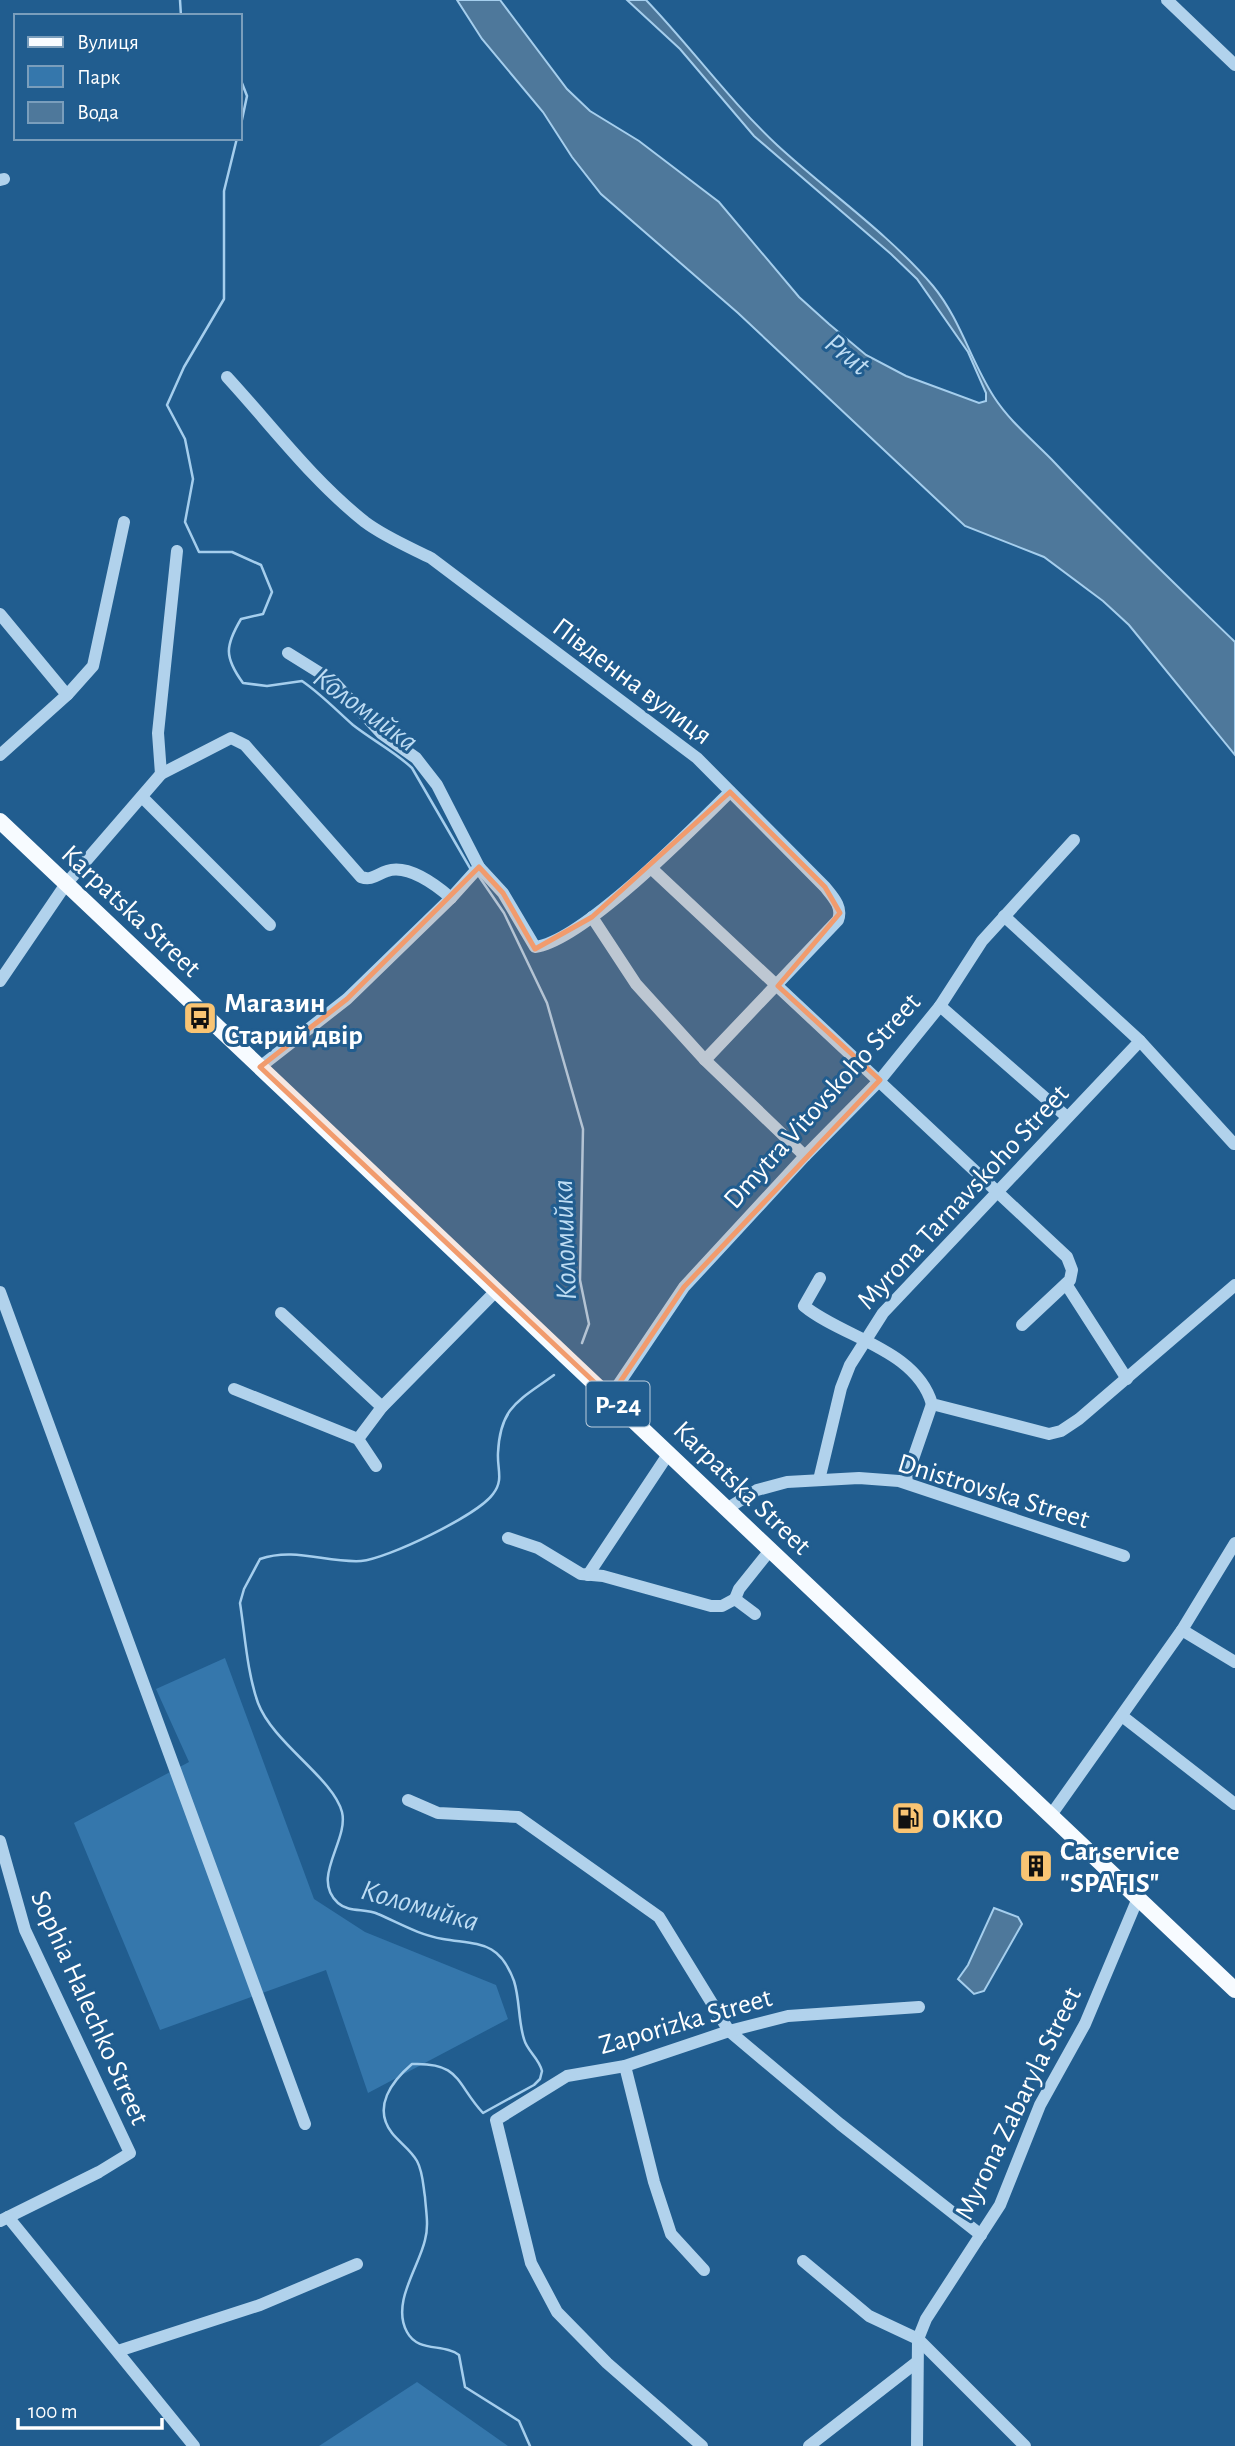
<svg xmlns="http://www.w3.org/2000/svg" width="1235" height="2446" viewBox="0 0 1235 2446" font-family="'Alegreya Sans',sans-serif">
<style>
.green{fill:#3577ac}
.water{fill:#4e789b;stroke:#a5ceed;stroke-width:2}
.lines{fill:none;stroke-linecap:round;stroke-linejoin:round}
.stream{stroke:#a5ceed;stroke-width:2.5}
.minor{stroke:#b1d2ec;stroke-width:12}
.major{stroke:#f7fbff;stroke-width:16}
.marked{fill:#f19b6d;fill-opacity:0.2;stroke:#f19b6d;stroke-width:5;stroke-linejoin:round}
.labels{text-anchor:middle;stroke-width:6;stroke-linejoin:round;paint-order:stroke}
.shield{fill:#215d8f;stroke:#bccedd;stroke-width:2}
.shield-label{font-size:26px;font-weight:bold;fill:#fff}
.street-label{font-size:28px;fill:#fff;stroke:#215d8f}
.poi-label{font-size:28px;font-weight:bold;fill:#fff;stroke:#215d8f;text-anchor:start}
.water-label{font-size:30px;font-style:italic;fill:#bddcf3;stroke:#215d8f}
</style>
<rect width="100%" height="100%" fill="#215d8f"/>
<!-- green -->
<g class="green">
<path d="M225,1658l89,241 51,33 131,53 12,34 -140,74 -42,-123 -166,60 -86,-207 115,-61 -33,-73z"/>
<path d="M417,2382l91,64h-189z"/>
</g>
<!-- water -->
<g class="water">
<path d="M457,0h43l67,89 23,22 49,30 80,61 80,95 30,27 37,31 40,21 73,27 7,-2v-8l-18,-41 -51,-73 -26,-25 -137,-118 -74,-87 -53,-49h19c45,47 83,100 131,145 51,47 111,88 156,141 28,34 38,76 61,111 16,25 41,45 61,66 58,62 119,120 180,179v113l-106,-130 -26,-24 -59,-44 -79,-31 -227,-213 -137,-119 -29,-37 -29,-45 -61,-73z"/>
<path d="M994,1908l24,9 4,7 -38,67 -10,3 -16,-15 10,-14z"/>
</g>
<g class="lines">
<!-- stream -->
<g class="stream">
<path d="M180,0l1,16"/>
<path d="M240,78l7,18 -7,33"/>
<path d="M237,138l-13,53v108l-40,68 -17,38 18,34 8,40 -8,43 14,30h33l29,13 11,27 -9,22 -22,5c-16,27 -17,38 2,64l24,3 35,-5c19,13 34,29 51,44 19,15 41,26 59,43l58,100"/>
<path d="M478,875l26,38 43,90 36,126 -3,151 9,44 -7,19"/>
<path d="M530,2446l-11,-25 -54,-34 -6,-32c-15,-12 -41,-2 -52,-23 -16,-29 12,-65 18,-92 4,-14 1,-28 0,-43 -2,-12 -2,-25 -8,-36 -6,-11 -18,-19 -25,-28 -20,-26 0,-52 20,-69 49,-2 44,20 71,49l51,-28 6,-6 2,-8c-3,-13 -15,-20 -18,-32 -6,-19 -4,-39 -10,-58 -15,-41 -36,-36 -71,-42 -24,-4 -44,-16 -65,-25 -13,-6 -29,-1 -40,-11 -28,-25 11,-62 4,-91 -9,-34 -69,-69 -84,-109 -11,-31 -13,-68 -18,-100l4,-14 16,-30c35,-12 66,4 101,2 26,-2 117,-46 132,-67 11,-14 4,-25 5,-41 2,-47 22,-53 56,-78"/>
</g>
<!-- minor -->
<g class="minor">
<path d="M1167,0l68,65"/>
<path d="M0,180l4,-1"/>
<path d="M227,377c45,49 85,103 138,145 20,15 44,25 66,36l266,200 128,129c8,10 18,20 13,33l-133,140"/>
<path d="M0,614l67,81"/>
<path d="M288,653l45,28 48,52 35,25 21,27 42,82 24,26 32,54c48,-6 158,-119 195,-155"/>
<path d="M0,755l68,-61 25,-28 31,-144"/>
<path d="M161,774l-3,-41 19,-182"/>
<path d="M143,798l127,127"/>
<path d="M651,868l416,389 5,13 -2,10 -48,45"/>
<path d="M1004,916l136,125 94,103"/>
<path d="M592,917l44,67 69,76 100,96"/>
<path d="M0,981l66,-97 95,-110 70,-36 14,7 116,132c11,4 16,-3 26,-6 21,-7 49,14 64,27"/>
<path d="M940,1006l127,111"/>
<path d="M260,1067l87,-68 104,-101 28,-31"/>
<path d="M820,1278l-16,28c39,32 112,43 128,98l117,30 12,-3 18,-12 156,-134"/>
<path d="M1066,1284l61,95"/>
<path d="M0,1292l305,832"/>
<path d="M281,1313l101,94"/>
<path d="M234,1389l124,50 18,27"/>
<path d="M610,1397l74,-110 121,-131 75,-76 60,-74 42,-65 92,-101"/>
<path d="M358,1439l24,-32 114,-116"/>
<path d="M819,1480l22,-92 9,-23 33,-52 257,-272"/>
<path d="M905,1482l27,-78"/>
<path d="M728,1508l29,-18 30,-8 72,-4 40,3 225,75"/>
<path d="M508,1538l30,10 43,26 22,2 108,30h11l13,-7 20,15"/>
<path d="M588,1575l81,-122"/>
<path d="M735,1599l4,-10 32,-40"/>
<path d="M1182,1630l53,32"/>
<path d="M1122,1716l113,88"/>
<path d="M408,1800l30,13 80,4 141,100 70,114 111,93 141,111"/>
<path d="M1051,1815l131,-185 53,-87"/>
<path d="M0,1841l25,89 105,223 -31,19 -99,49"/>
<path d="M625,2066l29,116 17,52 33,36"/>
<path d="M8,2217l186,229"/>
<path d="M803,2261l66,55 49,23 107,107"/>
<path d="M118,2351l142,-46 97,-41"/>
<path d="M702,2446l-95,-83 -50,-51 -26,-49 -35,-143 71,-44 58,-10 104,-35 59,-15 131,-9"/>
<path d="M809,2446l108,-84"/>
<path d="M917,2446l1,-107 8,-20 74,-114 40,-100 45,-81 53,-126"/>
</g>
<!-- major -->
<path class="major" d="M0,821l1235,1169"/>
</g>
<!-- marked area -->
<path class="marked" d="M730,792l95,95 15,26 -62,73 102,94 -196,207 -74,110 -350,-330 87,-68 132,-132 24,26 32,56 57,-32z"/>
<!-- icons -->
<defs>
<g id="bus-square" transform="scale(1.75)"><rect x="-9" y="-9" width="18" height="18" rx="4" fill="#f9c473" stroke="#215d8f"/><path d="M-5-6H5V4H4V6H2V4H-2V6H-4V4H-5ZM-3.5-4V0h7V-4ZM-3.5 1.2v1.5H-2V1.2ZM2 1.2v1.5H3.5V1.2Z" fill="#111"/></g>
<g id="fuel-square" transform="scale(1.75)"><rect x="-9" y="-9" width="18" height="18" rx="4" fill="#f9c473" stroke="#215d8f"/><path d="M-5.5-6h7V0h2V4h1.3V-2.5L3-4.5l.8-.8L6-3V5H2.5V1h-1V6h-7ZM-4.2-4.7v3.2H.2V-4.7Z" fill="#111"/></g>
<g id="building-square" transform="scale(1.75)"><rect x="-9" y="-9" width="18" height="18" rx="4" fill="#f9c473" stroke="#215d8f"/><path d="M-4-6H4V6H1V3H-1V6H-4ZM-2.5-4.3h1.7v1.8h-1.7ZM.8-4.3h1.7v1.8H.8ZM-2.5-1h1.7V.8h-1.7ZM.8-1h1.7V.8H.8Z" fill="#111"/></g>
</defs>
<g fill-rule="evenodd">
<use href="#bus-square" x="200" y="1018"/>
<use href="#fuel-square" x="908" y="1818"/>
<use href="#building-square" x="1036" y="1866"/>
</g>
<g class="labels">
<!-- shield labels -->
<rect class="shield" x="586.5" y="1381.5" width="63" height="45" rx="5"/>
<g class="shield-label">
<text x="618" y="1413">Р-24</text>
</g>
<!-- street labels -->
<g class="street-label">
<text transform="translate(633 680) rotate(37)" y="10">Південна вулиця</text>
<text transform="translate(132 910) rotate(43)" y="10">Karpatska Street</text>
<text transform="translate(821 1100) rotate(-48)" y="10">Dmytra Vitovskoho Street</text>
<text transform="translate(962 1196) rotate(-47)" y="10">Myrona Tarnavskoho Street</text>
<text transform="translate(743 1487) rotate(44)" y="10">Karpatska Street</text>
<text transform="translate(994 1490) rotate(17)" y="10">Dnistrovska Street</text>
<text transform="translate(91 2007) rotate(66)" y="10">Sophia Halechko Street</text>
<text transform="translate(685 2020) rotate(-16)" y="10">Zaporizka Street</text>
<text transform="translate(1017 2103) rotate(-64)" y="10">Myrona Zabaryla Street</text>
</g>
<!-- poi labels -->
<g class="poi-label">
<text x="224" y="1012">Магазин<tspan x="224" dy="32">Старий двір</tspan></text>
<text x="932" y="1828">ОККО</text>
<text x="1060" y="1860">Car service<tspan x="1060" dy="32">"SPAFIS"</tspan></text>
</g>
<!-- water labels -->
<g class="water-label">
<text transform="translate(848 354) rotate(39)" y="10">Prut</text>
<text transform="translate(366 709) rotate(36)" y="10">Коломийка</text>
<text transform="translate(564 1240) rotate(-92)" y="10">Коломийка</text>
<text transform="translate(420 1905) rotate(16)" y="10">Коломийка</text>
</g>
</g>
<!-- legend -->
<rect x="14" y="14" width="228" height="126" fill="#215d8f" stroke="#7a9ebc" stroke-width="2"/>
<rect x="28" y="37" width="35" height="10" fill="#f7fbff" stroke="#7a9ebc" stroke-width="2"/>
<text x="77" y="49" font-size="21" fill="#ffffff">Вулиця</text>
<rect x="28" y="66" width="35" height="21" fill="#3577ac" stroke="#7a9ebc" stroke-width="2"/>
<text x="77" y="84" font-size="21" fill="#ffffff">Парк</text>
<rect x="28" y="102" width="35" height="21" fill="#4e789b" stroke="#7a9ebc" stroke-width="2"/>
<text x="77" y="119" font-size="21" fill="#ffffff">Вода</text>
<!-- scale -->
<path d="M18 2418v10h144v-10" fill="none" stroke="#ffffff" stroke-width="3.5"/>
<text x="28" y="2418" font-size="21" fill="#ffffff" stroke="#215d8f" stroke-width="5" paint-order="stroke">100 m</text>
</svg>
